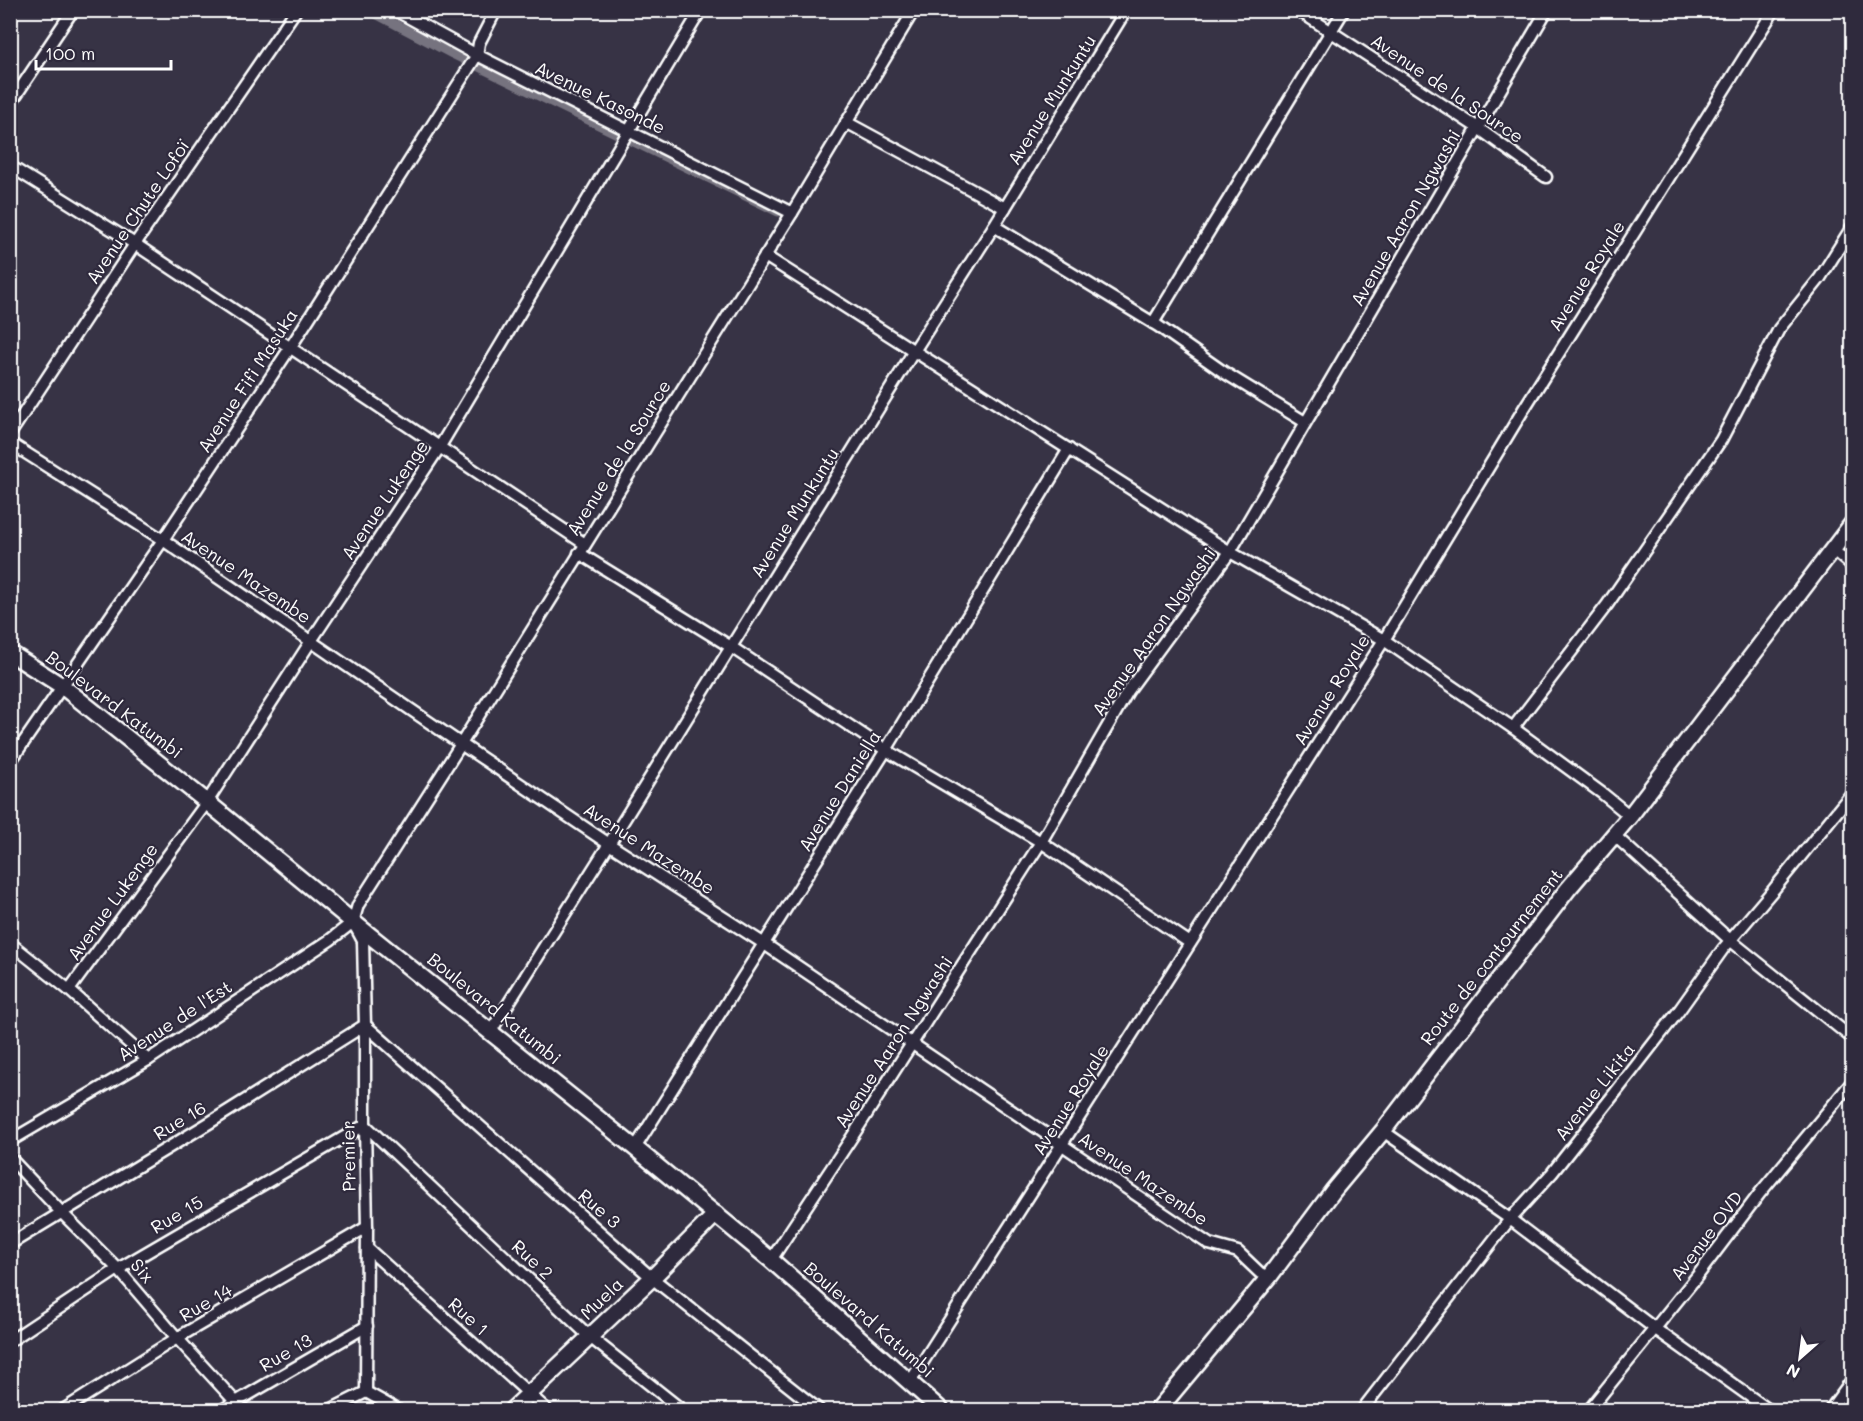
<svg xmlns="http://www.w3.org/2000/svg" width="1863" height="1421" viewBox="0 0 1863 1421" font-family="Mali,sans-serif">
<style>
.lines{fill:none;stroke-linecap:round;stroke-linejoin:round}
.canal{stroke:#76737f;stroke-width:9}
.street-casing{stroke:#fff;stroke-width:15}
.secondary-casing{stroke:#fff;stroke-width:20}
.street{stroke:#2f2a3d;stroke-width:10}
.secondary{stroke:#2f2a3d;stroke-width:15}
.labels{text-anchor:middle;stroke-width:4.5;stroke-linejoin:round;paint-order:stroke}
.street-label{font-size:18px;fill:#fff;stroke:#2f2a3d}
</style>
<rect width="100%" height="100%" fill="#373345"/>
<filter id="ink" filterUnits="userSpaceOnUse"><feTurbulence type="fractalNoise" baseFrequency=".0167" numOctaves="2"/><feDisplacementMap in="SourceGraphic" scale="12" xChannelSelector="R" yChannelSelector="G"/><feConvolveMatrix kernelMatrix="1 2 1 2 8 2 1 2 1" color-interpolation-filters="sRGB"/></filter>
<g filter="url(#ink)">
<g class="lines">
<!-- canal -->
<path class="canal" d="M368,10l84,44 326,158"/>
<!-- street casing -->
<g class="street-casing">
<g id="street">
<path d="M395,10l82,45 315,158"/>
<path d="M1298,10l180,118 68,49"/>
<path d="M10,104l63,-94"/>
<path d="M846,122l159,86"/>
<path d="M10,166l125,78 450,300"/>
<path d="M994,226l164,100 67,47 80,49"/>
<path d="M765,256l465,296 154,88 129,88 90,66 27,22"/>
<path d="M1153,323l191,-313"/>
<path d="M10,434l125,-190 161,-234"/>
<path d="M10,443l153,97 298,204 148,100 154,99 446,301 29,8 22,21 9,4"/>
<path d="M1832,549l20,17"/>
<path d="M579,553l152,94 155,103 155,92 149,101"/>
<path d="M1513,728l94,-123 114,-165 58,-111 41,-51 32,-51"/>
<path d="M10,762l153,-222 127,-192 187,-293 2,-12 17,-33"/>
<path d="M1614,835l116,105 122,98"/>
<path d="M353,922l5,-17 103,-161 331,-531 122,-203"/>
<path d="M355,926l8,15 2,84v100l2,102 -1,165"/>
<path d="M10,943l59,47 79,70"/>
<path d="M69,990l138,-188 104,-161 128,-193 262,-438"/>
<path d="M491,1031l118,-187 305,-493 80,-125 132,-216"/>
<path d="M1383,1131l127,88 144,109 115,82"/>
<path d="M10,1141l138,-81 182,-120 23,-18"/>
<path d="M635,1148l251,-398 183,-301"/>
<path d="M10,1158l51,54 57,57 59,69 66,72"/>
<path d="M10,1244l199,-121 156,-98 287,253 167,132"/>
<path d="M367,1248l180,162"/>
<path d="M771,1260l81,-123 189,-295 87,-151 102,-139 317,-542"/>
<path d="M10,1341l108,-72 247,-144 225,212 92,73"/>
<path d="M910,1382l474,-742 141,-233 249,-397"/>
<path d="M63,1410l114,-72 190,-111"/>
<path d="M222,1410l145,-84"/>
<path d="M330,1410l36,-18 32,18"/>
<path d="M1362,1410l148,-191 42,-46 63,-80 63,-81 45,-63 51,-60 78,-96"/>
<path d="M1589,1410l109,-135 62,-82 92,-111"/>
<path d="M1830,1410l22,-30"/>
</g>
</g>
<!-- secondary casing -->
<g class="secondary-casing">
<g id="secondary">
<path d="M10,653l52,33 145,116 146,120 282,226 136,112 170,150"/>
<path d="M512,1410l140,-132 64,-64"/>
<path d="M1158,1410l111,-133 64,-86 50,-60 185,-242 62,-73 222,-292"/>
</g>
</g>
<!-- street -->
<use href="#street" class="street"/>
<!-- secondary -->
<use href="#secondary" class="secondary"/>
</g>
</g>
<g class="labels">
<!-- street labels -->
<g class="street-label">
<text transform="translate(1447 89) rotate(34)" y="6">Avenue de la Source</text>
<text transform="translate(600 98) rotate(26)" y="6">Avenue Kasonde</text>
<text transform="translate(1052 100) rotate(-58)" y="6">Avenue Munkuntu</text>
<text transform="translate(138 212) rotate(-56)" y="6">Avenue Chute Lofoï</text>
<text transform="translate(1406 218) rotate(-60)" y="6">Avenue Aaron Ngwashi</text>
<text transform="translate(1587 276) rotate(-58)" y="6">Avenue Royale</text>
<text transform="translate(248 381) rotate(-57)" y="6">Avenue Fifi Masuka</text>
<text transform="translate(619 458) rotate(-58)" y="6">Avenue de la Source</text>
<text transform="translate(385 500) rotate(-56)" y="6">Avenue Lukenge</text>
<text transform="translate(795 513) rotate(-58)" y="6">Avenue Munkuntu</text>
<text transform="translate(246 577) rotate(34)" y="6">Avenue Mazembe</text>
<text transform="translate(1154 632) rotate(-55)" y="6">Avenue Aaron Ngwashi</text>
<text transform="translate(1332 690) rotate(-58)" y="6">Avenue Royale</text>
<text transform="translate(114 705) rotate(37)" y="6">Boulevard Katumbi</text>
<text transform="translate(840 791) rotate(-58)" y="6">Avenue Daniella</text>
<text transform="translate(649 849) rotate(33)" y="6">Avenue Mazembe</text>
<text transform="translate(113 902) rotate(-54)" y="6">Avenue Lukenge</text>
<text transform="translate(1492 957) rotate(-52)" y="6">Route de contournement</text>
<text transform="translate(494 1009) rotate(39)" y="6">Boulevard Katumbi</text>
<text transform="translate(175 1021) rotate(-33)" y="6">Avenue de l'Est</text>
<text transform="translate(894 1042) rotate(-57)" y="6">Avenue Aaron Ngwashi</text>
<text transform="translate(1595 1092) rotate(-52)" y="6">Avenue Likita</text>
<text transform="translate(1071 1100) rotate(-58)" y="6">Avenue Royale</text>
<text transform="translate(180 1121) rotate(-31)" y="6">Rue 16</text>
<text transform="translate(349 1156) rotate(-91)" y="6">Premier</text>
<text transform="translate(1143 1179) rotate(34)" y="6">Avenue Mazembe</text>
<text transform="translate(599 1209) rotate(41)" y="6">Rue 3</text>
<text transform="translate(177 1215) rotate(-30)" y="6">Rue 15</text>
<text transform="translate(1707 1236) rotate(-53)" y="6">Avenue OVD</text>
<text transform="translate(532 1260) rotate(43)" y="6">Rue 2</text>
<text transform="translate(142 1271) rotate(49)" y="6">Six</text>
<text transform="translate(602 1299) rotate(-44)" y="6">Muela</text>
<text transform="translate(206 1303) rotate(-30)" y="6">Rue 14</text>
<text transform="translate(468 1317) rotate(42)" y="6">Rue 1</text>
<text transform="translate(869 1320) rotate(41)" y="6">Boulevard Katumbi</text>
<text transform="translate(286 1353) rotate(-30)" y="6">Rue 13</text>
</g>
</g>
<!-- margin -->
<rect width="1863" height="1421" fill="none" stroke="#2f2a3d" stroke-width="36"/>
<rect x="18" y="18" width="1827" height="1385" fill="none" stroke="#fff" stroke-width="2" filter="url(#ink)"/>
<!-- north arrow -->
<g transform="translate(1800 1358) rotate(208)" stroke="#2f2a3d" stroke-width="4.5" paint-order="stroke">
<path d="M0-4.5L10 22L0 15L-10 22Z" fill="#ffffff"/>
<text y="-9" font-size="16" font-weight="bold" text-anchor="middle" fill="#ffffff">N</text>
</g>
<!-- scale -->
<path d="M36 60v9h135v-9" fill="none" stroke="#ffffff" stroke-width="3"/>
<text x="45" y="60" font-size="18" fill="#ffffff" stroke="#2f2a3d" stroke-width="4.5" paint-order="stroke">100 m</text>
</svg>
